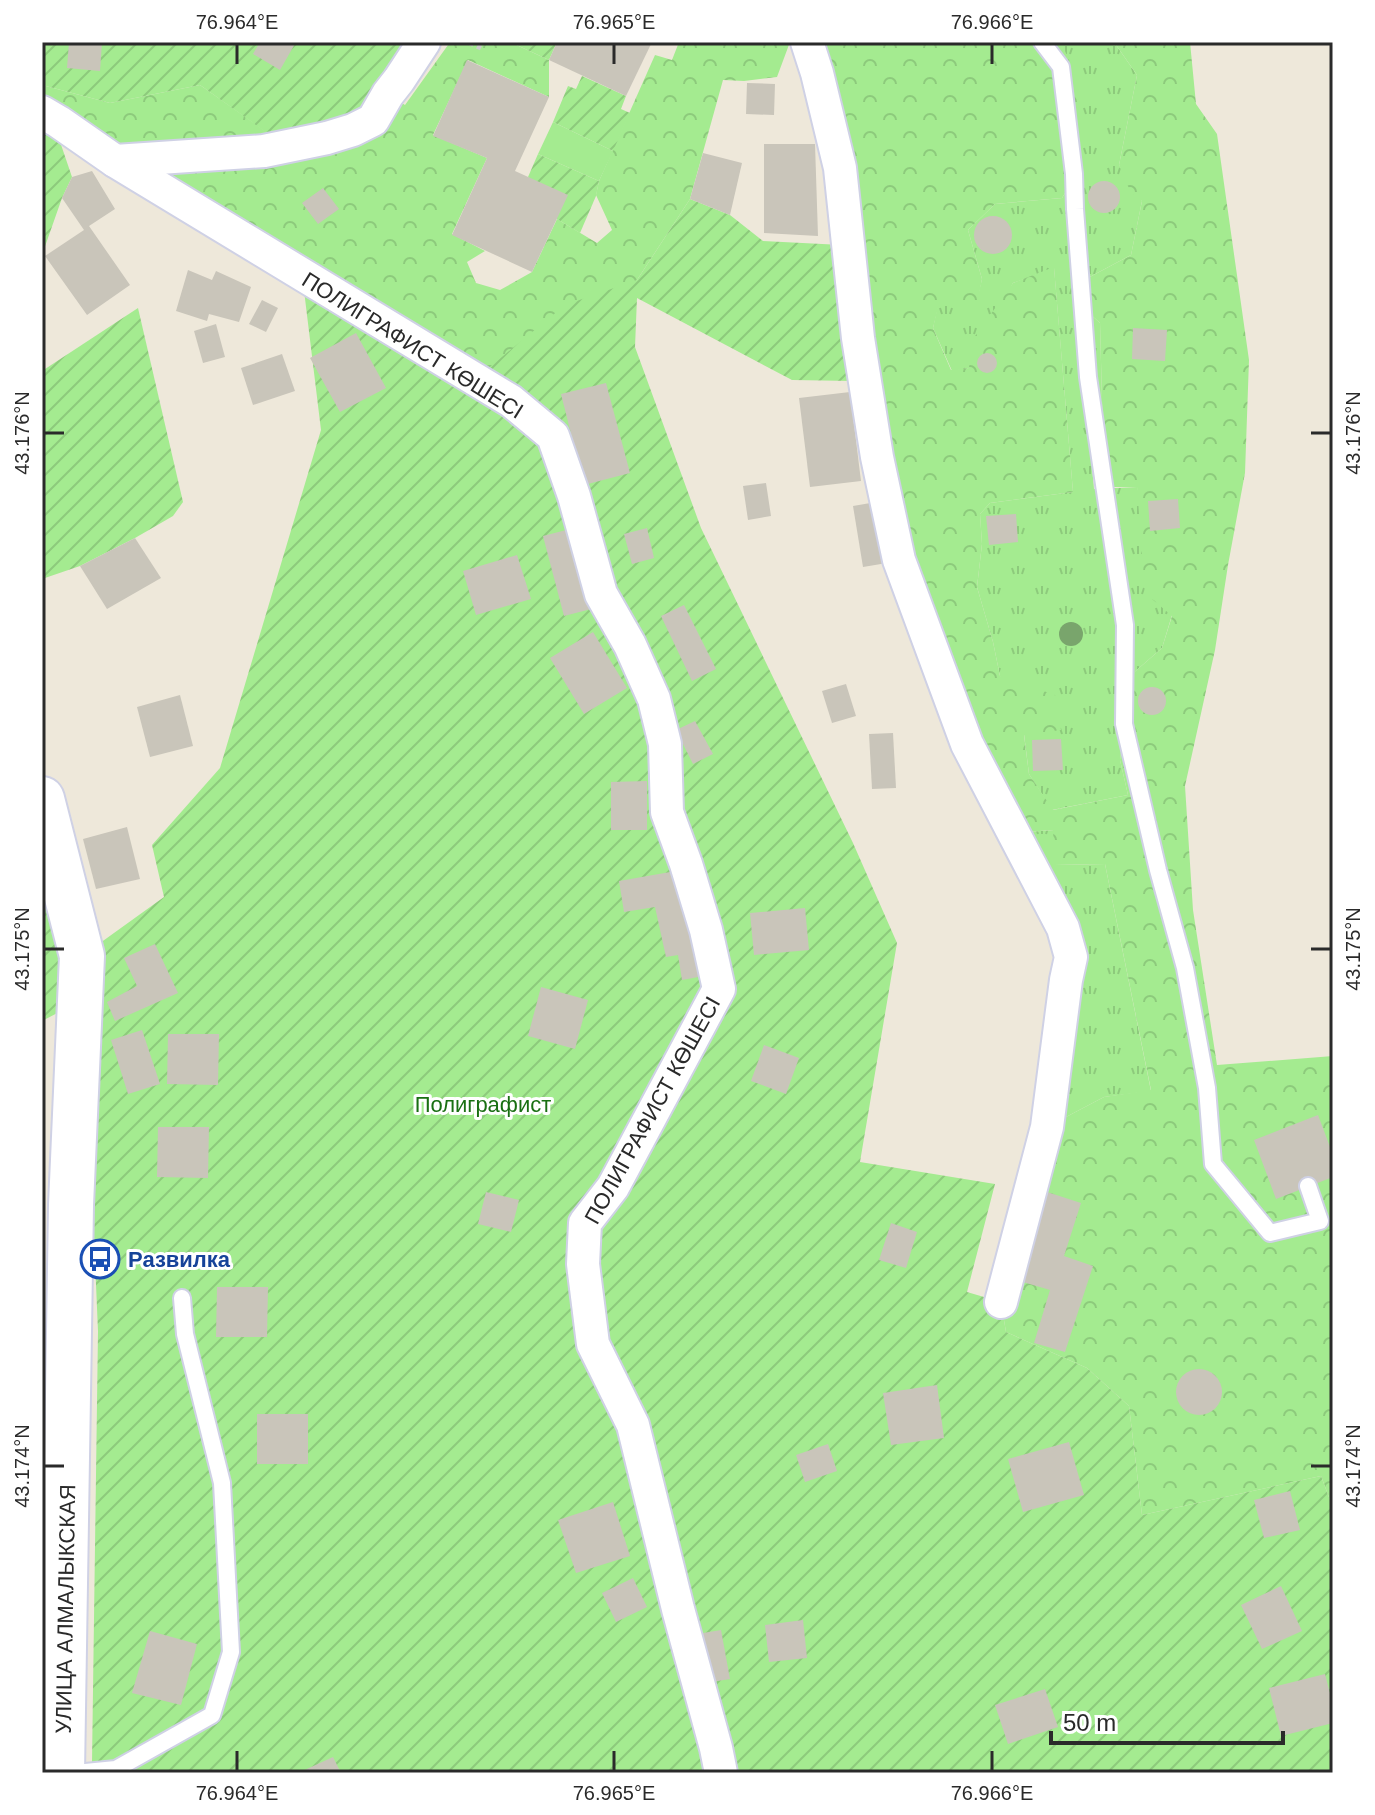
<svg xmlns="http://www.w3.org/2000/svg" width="1375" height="1815" viewBox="0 0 1375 1815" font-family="Helvetica,sans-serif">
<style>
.grass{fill:url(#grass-tufts)}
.forest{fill:url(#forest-crowns)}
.park{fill:#a4eb90}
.garden{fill:url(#garden-furrows)}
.building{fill:#c9c5ba}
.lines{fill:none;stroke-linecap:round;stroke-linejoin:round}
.lane-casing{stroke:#cfd1e5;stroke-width:20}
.street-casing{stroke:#cfd1e5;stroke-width:36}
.secondary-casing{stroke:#cfd1e5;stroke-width:48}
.path{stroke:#ccc;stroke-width:5;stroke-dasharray:6 4;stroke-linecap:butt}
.lane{stroke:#fff;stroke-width:16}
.street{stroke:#fff;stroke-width:32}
.secondary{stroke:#fff;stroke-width:44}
.tree{fill:#79a56c}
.ticks{fill:none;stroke:#2a2a2a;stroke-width:3}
.labels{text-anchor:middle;stroke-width:6;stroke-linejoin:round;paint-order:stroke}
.street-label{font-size:22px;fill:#2a2a2a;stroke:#fff}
.park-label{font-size:22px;fill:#196f12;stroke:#fff}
.transit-label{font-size:22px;font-weight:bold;fill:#164399;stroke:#fff;text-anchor:start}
.neatline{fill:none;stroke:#2a2a2a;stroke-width:3}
.ticks-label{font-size:20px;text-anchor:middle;fill:#2a2a2a}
</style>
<defs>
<pattern id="grass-tufts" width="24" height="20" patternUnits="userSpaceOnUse" patternTransform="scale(2)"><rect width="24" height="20" fill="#a4eb90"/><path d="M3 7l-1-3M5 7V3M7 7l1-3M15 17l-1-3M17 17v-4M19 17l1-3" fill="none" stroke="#8dca7c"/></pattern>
<pattern id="forest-crowns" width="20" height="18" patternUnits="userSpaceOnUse" patternTransform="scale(2)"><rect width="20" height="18" fill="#a4eb90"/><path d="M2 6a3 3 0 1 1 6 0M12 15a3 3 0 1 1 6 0" fill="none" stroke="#8dca7c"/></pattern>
<pattern id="garden-furrows" width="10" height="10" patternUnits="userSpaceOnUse" patternTransform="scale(2)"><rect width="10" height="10" fill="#a4eb90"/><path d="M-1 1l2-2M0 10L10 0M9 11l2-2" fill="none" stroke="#8dca7c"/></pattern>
</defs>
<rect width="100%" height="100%" fill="#eee8da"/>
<!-- grass -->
<g class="grass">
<path d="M1061,42h53l23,33 -18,90 23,36 -11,54 -45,24z"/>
<path d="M1067,190l27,299 43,-2 35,128 -10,33 -31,27 -11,85 8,35 -76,15 -23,-36 -5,-40 -24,-58 -7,-34 -16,-55 5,-43 -2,-30 10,-11 83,-11 -19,-224 -41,15 -44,85 -17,3 -19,-43 6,-28h38l5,-21 -14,-49 27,-26 67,-6z"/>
<path d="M1089,313l11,10 3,116z"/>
<path d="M1054,830l2,35 49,-1 46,227 -47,6 -57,30 19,-147 -53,-147z"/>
</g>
<!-- forest -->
<g class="forest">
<path d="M444,42h66l39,18v37l-81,-37 -35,75 54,23 -35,76 33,17 -18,11 9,21 24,7 32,-18 25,-53 40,24 15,-13 -16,-35 3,-14 56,-126 17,5 7,-18h111l-13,35 -33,4 -21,-1 -33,119 -53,81 -126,121 -469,-300v-16l68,18 90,-18 75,53 113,-44 17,11 43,-60z"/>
<path d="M807,42h254l15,34 5,91 -19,31 -67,6 -27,26 14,49 -4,21h-38l-7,28 18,42 18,-2 4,-29 40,-56 41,-16 19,225 -83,11 -10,11 2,30 -5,43 16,55 7,34 55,19 6,35 -37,5 5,39 24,36 75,-15 -8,-35 11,-85 31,-27 10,-32 -27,-23 -8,-106h-28l-6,-48 -3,-116 -11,-10 -3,-34 45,-24 11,-54 -11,-8 -12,-28 18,-90 -23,-33h76l6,62 21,30 32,226 -4,113 -17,92 -13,85 -30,136 8,124 24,155 116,-9v452l-12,-32 -179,39 -13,-109 -42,-38 -81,-36 -5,-30 46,-175 57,-30 47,-7 -46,-226 -50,1 -2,-35 -40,3 -114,-273z"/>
</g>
<!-- park -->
<path class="park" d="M553,122l60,29 -14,30 -61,-27z"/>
<!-- garden -->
<g class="garden">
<path d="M42,42h373l-47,73 -94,23 -74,-53 -90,18 -68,-18z"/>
<path d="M510,42h47l-8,18z"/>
<path d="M582,76l44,20 -5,13 9,4 -17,38 -60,-29 15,-36 8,3z"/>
<path d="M42,121l13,6 17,50 -10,21 -20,57z"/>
<path d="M538,154l61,27 -3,15 -16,37 -23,-14 -29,-42z"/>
<path d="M690,199l40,16 33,26 79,4 11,136 -61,-1 -155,-82 -2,49 66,181 152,315 44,100 -37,219 135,22 -28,108 34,10 5,30 81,36 42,38 13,109 179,-39 12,32v265h-1240l-1,-11 6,-431 -16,-375 82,-59 -12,-52 68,-77 101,-338 -19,-156 172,106 91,-75 72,-25z"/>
<path d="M138,308l45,194 -10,14 -38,22 -55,28 -38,13v-208z"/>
<path d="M42,867l29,97 -4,44 -25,13z"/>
</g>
<!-- building -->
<g class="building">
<path d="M69,42h33l-2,29 -33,-3z"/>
<path d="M260,42h36l-16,28 -27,-16z"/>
<path d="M557,42h95l-26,54 -77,-36z"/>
<path d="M467,60l82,37 -34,74 53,24 -36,77 -80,-37 35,-77 -54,-22z"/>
<path d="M747,83l28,1 -1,31 -28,-1z"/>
<path d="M764,144h51l3,92 -54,-3z"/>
<path d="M703,153l39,10 -12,52 -40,-16z"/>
<path d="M92,171l23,38 -26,17 41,59 -43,30 -42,-59 39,-26 -22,-32 10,-21z"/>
<circle cx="1104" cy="197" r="16"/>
<path d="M323,188l16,21 -21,15 -16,-21z"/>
<circle cx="993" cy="235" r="19"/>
<path d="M188,270l24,10 4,-9 35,16 -12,35 -30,-8 -2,7 -31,-10z"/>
<path d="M262,300l16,8 -12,24 -17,-8z"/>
<path d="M216,324l9,33 -22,6 -9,-32z"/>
<path d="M1133,328l34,2 -2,31 -33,-2z"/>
<path d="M356,333l30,55 -46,24 -30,-54z"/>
<circle cx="987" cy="363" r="10"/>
<path d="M282,354l13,37 -42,14 -12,-37z"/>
<path d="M606,383l24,90 -46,12 -23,-91z"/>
<path d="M850,392l11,89 -51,6 -11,-89z"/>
<path d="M766,483l5,33 -23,4 -5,-34z"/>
<path d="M1178,499l2,29 -30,3 -2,-30z"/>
<path d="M882,501l11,61 -30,5 -10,-61z"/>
<path d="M1016,514l2,28 -29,3 -3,-29z"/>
<path d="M574,528l21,80 -31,8 -21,-80z"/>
<path d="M647,528l7,30 -22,6 -8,-30z"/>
<path d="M135,538l26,40 -54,31 -27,-43z"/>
<path d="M517,555l14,44 -55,16 -13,-44z"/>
<path d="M684,605l32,64 -24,12 -31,-65z"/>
<path d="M593,632l34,56 -43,26 -34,-56z"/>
<path d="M846,684l10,32 -24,7 -10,-32z"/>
<circle cx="1152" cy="701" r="14"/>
<path d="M180,695l13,51 -43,11 -13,-50z"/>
<path d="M695,721l18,33 -20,10 -17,-34z"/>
<path d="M893,733l3,55 -24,1 -3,-55z"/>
<path d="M1061,739l2,31 -30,1 -1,-31z"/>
<path d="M647,781v49h-36v-48z"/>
<path d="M127,827l13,52 -44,10 -13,-50z"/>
<path d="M676,871l33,104 -27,5 -4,-25 -12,2 -11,-50 -31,5 -5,-31z"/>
<path d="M805,908l4,42 -55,5 -4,-42z"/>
<path d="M155,944l23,49 -63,28 -8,-19 30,-16 -13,-28z"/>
<path d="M541,987l47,13 -13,49 -47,-13z"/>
<path d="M142,1030l18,54 -32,10 -17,-54z"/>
<path d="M168,1034h51l-1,51 -51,-1z"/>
<path d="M764,1045l35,13 -13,36 -35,-13z"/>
<path d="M1318,1115l15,40v22l-57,22 -22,-59z"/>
<path d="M158,1127h51l-1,51 -51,-1z"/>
<path d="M1044,1191l37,12 -17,53 29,10 -28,86 -31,-9 16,-53 -34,-10z"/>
<path d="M486,1192l33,8 -8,32 -33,-8z"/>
<path d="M891,1223l26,9 -11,36 -27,-8z"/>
<path d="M217,1287h51l-1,50h-51z"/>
<circle cx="1199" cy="1392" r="23"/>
<path d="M937,1385l7,53 -53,7 -8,-52z"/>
<rect x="257" y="1414" width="51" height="50"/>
<path d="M1069,1442l15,53 -61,17 -15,-53z"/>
<path d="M828,1444l9,27 -32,11 -9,-27z"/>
<path d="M1290,1491l10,39 -36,8 -10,-38z"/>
<path d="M613,1502l17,54 -54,17 -18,-53z"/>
<path d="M633,1578l14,29 -31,15 -14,-29z"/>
<path d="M1281,1586l21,45 -40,18 -21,-44z"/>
<path d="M803,1620l4,38 -38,4 -4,-37z"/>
<path d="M721,1630l9,49 -25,4 -8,-49z"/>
<path d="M150,1631l47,13 -16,61 -49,-12z"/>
<path d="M1325,1674l8,31v18l-52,13 -12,-48z"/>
<path d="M1045,1689l13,38 -50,17 -13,-39z"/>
<path d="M333,1757l8,16h-43z"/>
</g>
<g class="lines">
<!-- lane casing -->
<g class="lane-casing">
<g id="lane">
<path d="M1042,42l19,25 13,107 1,35 13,168 37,248 -1,99 34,146 27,98 22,120 6,76 57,69 50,-12 -12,-35"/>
<path d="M75,1773l41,-4 96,-54 19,-63 -9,-169 -37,-149 -3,-36"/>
</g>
</g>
<!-- street casing -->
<g class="street-casing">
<g id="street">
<path d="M807,42l10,31 23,95 18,170 19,119 22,103 68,184 96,184 8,29 -5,23 -19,147 -46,175"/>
<path d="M42,112l17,10 56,39 396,240 42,35 21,60 27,98 29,51 24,54 11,45 2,68 19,52 20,66 13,59 -106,198 -28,36 -2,41 10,80 40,81 45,184 38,139 5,25"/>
<path d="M115,161l149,-10 63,-13 26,-8 20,-10 15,-26 11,-14 25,-38"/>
</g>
</g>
<!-- secondary casing -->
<g class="secondary-casing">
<path id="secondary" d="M42,799l40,157 -11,249 -9,568"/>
</g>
<!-- path -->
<path class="path" d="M468,42l13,6"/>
<!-- lane -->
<use href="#lane" class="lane"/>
<!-- street -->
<use href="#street" class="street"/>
<!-- secondary -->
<use href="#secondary" class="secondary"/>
</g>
<!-- trees -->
<circle class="tree" cx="1071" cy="634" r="12"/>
<!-- ticks -->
<path class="ticks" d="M237,44v20M614,44v20M992,44v20M44,433h20M1311,433h20M44,949h20M1311,949h20M44,1466h20M1311,1466h20M237,1751v20M614,1751v20M992,1751v20"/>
<!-- icons -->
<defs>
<g id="bus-ring" transform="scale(2)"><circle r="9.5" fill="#fff" stroke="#1a4fb4" stroke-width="1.5"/><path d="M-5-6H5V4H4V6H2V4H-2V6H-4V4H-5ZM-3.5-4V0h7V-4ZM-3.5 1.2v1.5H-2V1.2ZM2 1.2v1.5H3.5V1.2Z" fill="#1a4fb4"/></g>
</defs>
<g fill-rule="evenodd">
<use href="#bus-ring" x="100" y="1259"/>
</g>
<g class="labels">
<!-- street labels -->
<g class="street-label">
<text transform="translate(413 345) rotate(32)" y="8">ПОЛИГРАФИСТ КӨШЕСІ</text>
<text transform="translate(652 1110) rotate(-61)" y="8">ПОЛИГРАФИСТ КӨШЕСІ</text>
<text transform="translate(65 1609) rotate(-89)" y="8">УЛИЦА АЛМАЛЫКСКАЯ</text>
</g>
<!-- park labels -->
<g class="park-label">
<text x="483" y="1112">Полиграфист</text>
</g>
<!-- transit labels -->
<g class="transit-label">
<text x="128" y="1267">Развилка</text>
</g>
</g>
<!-- border -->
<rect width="1375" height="1815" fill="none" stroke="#ffffff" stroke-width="88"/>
<!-- scale -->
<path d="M1051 1731v12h232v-12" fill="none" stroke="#2a2a2a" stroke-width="4"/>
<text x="1063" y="1731" font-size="24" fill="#2a2a2a" stroke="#ffffff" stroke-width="6" paint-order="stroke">50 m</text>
<rect x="44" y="44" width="1287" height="1727" class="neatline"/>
<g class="ticks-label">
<text x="237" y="29">76.964°E</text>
<text x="614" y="29">76.965°E</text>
<text x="992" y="29">76.966°E</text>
<text transform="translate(22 433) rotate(-90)" y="7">43.176°N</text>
<text transform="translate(1353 433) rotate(-90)" y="7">43.176°N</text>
<text transform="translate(22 949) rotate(-90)" y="7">43.175°N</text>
<text transform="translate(1353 949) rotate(-90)" y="7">43.175°N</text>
<text transform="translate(22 1466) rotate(-90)" y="7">43.174°N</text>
<text transform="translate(1353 1466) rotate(-90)" y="7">43.174°N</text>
<text x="237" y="1800">76.964°E</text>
<text x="614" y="1800">76.965°E</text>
<text x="992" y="1800">76.966°E</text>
</g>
</svg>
